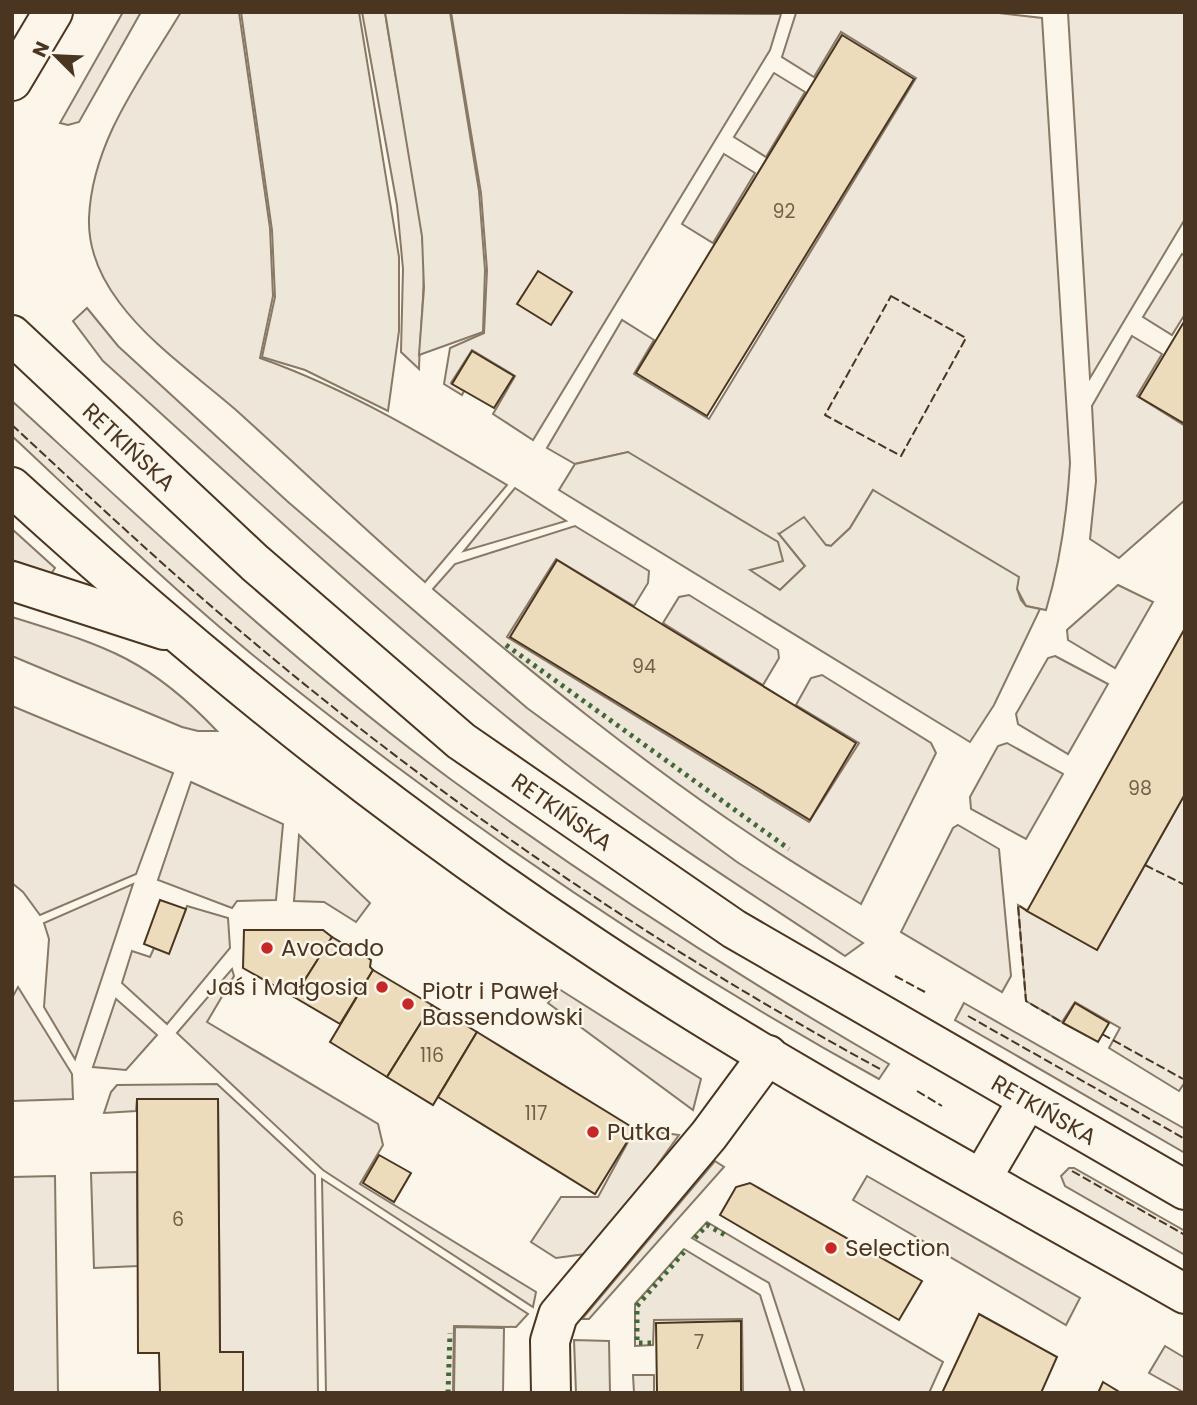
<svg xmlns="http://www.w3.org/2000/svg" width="1197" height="1405" viewBox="0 0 1197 1405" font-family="Poppins,sans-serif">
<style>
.green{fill:#ede6d9;stroke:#887966;stroke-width:2}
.parking{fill:#ede7d9;stroke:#887966;stroke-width:2}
.building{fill:#ecdcbc;stroke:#4a3520;stroke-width:2}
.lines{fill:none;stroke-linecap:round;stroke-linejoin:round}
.minor-casing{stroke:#4a3520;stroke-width:42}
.tertiary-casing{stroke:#4a3520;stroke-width:42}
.minor{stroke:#fbf6e9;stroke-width:38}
.tertiary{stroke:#fbf6e9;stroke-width:38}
.hedge{stroke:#436837;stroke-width:5;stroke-dasharray:3.5 5;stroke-linecap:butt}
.fence{stroke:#4a3520;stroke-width:2;stroke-dasharray:9 3.5;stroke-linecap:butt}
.poi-dot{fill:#c62828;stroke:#fbf6e9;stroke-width:2.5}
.labels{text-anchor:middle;stroke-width:5;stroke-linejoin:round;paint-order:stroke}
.number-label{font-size:19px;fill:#725f47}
.street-label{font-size:23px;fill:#4a3520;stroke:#fbf6e9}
.poi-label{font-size:23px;fill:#4a3520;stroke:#fbf6e9;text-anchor:start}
</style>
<rect width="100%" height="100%" fill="#fbf6e9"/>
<!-- green -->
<g class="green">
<path d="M123,12h18l-62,110 -11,3 -8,-2z"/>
<path d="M181,12h58l31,216 3,68 -13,62c90,32 166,78 247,127l-82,97c-64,-56 -126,-115 -189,-172 -39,-34 -86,-66 -117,-108 -18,-24 -31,-53 -30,-84 3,-77 53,-141 92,-206z"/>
<path d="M362,12h23c11,74 28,148 37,223 5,45 -2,89 -3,134l-18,-17 2,-83 -6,-64z"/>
<path d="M451,12l330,2 -11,36 -237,390 -40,-26 22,-38 -43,-26 -21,33 13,8 -2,4 -18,-11 6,-36 34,-15 3,-63 -6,-77z"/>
<path d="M990,12l52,6 28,445c-3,51 -9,97 -24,147l-20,-4 -9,-17 -144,-99 -23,38 -19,18 -52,-12 26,32 -25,24 -31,-20 -121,-118 -53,12 -28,-16 75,-128 32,20 -20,34 75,45 207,-341 -75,-46 -27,45 -32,-20 14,-44z"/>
<path d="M1185,12v207l-95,159 -22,-365z"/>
<path d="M774,73l31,19 -39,65 -32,-20z"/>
<path d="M724,154l31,19 -42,70 -31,-19z"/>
<path d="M1182,254l3,2v58l-13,21 -29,-18z"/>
<path d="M87,308l31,38 169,155 240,207 210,154 126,81 -18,13c-94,-63 -190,-123 -279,-192 -162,-126 -311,-266 -463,-403l-30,-40z"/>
<path d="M1132,336l30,18 -25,42 48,30v74l-66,58 -29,-19 6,-58 -4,-75z"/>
<path d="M12,401c143,131 285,265 441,380 140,102 286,196 436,283l-10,15c-220,-121 -429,-265 -625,-423 -84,-69 -163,-146 -242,-220z"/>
<path d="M515,488l51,33 -102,30z"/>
<path d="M575,526l74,45 -1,12 -14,23 -78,-47 -49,78 302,185 50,-79 -63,-38 15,-27 11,-3 109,68 5,10 -75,151c-36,-22 -73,-44 -108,-68 -113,-75 -217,-160 -320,-247l22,-25z"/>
<path d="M12,529l43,39 -4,6 -39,-14z"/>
<path d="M1118,585l35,17 -38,66 -47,-28 -1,-10z"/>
<path d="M689,595l89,55 1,8 -16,27 -100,-62 16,-26z"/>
<path d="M12,617c93,29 136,41 205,114h-19l-16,-4 -170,-71z"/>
<path d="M1055,656l53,28 -40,70 -50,-30 -2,-10 32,-56z"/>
<path d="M12,706l161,67 -37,101 -96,41 -17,-23 -11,-9z"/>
<path d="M1007,743l56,31 -37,65 -55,-30 -1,-12 28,-51z"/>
<path d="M191,782l92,42 -7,76 -39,1 -5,7 -74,-28z"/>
<path d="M1185,794v288l-6,9 -70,-43 11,-20 -45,-26 -13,20 -36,-21 -8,-96 79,45z"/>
<path d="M958,825l41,24 12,127 -9,16 -101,-60 52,-104z"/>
<path d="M299,835l71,68 -14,19 -32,-20 -30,-1z"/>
<path d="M133,884l-58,175 -31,-52 5,-68 -5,-16z"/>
<path d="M187,906l41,12 2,30 -63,76 -45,-41 10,-32 18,6 4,-9 15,5z"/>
<path d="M232,969l2,7 -27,46 171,102 5,21 -23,39 176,108 -3,15 -210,-137 -146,-137z"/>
<path d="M18,987l54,87 1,25 -61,2v-103z"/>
<path d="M559,989l142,90 -8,31 -145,-107z"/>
<path d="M116,999l41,36 -31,35 -33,-3z"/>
<path d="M964,1003l221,126v24l-230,-133z"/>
<path d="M217,1084l98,91 3,218h-75v-41h-23l-2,-253h-81l-1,12 -32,2 7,-21 6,-7z"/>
<path d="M635,1129l44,6 -42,58 -52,61 -29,4 -25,-16 30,-45h37z"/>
<path d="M715,1161l9,6 -135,152h-7z"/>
<path d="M1069,1168h5l111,63v24l-120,-69 -4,-10z"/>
<path d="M137,1172l1,94 -44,2 -3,-95z"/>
<path d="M55,1176l3,217h-46v-216z"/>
<path d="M867,1176l213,122 -14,27 -213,-125z"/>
<path d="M322,1179l206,135 -12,13 -62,-1 -1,67h-127z"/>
<path d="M707,1222l236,140 -14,31h-124l-36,-110 -77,-45z"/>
<path d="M684,1249l76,46 31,98h-48l-1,-74 -88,1 -1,25 -18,1v-42z"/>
<path d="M1165,1346l20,12v35l-36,-20z"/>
<path d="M633,1375h21v18h-20z"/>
</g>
<!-- parking -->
<g class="parking">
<path d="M241,12h118l40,245v74l-11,80 -83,-41 -43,-13 13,-60 -3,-67z"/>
<path d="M385,12h65l29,179 6,79 -2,62 -64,23 5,-67 -2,-52z"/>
<path d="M628,452l150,90 5,19 -33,9 30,20 25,-24 -26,-32 25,-17 22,28 5,1 19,-18 23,-38 146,87 -2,12 4,11 5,6 14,3 -46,96 -24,37 -411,-252 16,-26z"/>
<path d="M455,1327l49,1 -1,65h-49z"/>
<path d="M574,1340l35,1 1,52h-34z"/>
</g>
<!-- building -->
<g class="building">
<path d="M842,35l72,44 -207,337 -71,-43z"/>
<path d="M538,271l34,21 -21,33 -34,-21z"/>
<path d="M1185,320v104l-46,-27z"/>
<path d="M472,351l42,25 -20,32 -42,-24z"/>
<path d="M557,560l299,183 -46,77 -300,-183z"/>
<path d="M1185,628v166l-88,156 -70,-39z"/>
<path d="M160,900l26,9 -17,45 -25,-10z"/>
<path d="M244,930h79l9,7 -38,60 -51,-29z"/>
<path d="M332,937l39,23 -1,7 3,3 -33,54 -46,-27z"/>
<path d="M373,970l59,35 -45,72 -57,-35z"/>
<path d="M1075,1003l34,20 -11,19 -35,-19z"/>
<path d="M432,1005l45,27 -44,73 -46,-28z"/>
<path d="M477,1032l158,97 -40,65 -157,-97z"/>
<path d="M137,1099h81l2,253h23v41h-83l-1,-40h-21z"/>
<path d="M379,1155l32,18 -17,29 -31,-19z"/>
<path d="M750,1183l172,98 -23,39 -179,-105 16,-28z"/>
<path d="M979,1314l78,43 -16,36h-99z"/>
<path d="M741,1321v72h-84l-1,-70z"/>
<path d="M1103,1382l18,11h-23z"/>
</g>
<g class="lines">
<!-- minor casing -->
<g class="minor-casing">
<path id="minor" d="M551,1393l-1,-52 8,-26 151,-180 59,-80"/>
</g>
<!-- tertiary casing -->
<g class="tertiary-casing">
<g id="tertiary">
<path d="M12,81l41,-69"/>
<path d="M12,335l243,228 206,178 273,188 451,261"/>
<path d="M12,487c179,163 365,316 567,450 194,131 403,241 606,357"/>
<path d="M12,581l152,49"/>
<path d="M982,1178l45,-77"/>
</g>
</g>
<!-- minor -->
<use href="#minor" class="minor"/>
<!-- tertiary -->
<use href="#tertiary" class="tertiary"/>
<!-- hedge -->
<g class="hedge">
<path d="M506,645l283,204"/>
<path d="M695,1238l12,-13 18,10"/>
<path d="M651,1343h-14v-37l47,-54"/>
<path d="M448,1393l2,-60"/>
</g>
<!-- fence -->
<g class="fence">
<path d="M891,296l75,42 -65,118 -76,-41z"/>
<path d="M12,425c68,63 136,127 206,187 203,175 428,330 664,458"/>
<path d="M1145,865l40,20"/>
<path d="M1027,911l-9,-6 8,96 37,22"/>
<path d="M895,976l30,16"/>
<path d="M968,1016l217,123"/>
<path d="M1102,1034l81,45"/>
<path d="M917,1091l25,15"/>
<path d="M1072,1171l113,64"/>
</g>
</g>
<!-- markers -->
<g class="poi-dot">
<circle cx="267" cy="948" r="7"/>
<circle cx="382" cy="987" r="7"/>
<circle cx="408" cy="1004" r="7"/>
<circle cx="593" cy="1132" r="7"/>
<circle cx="831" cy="1248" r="7"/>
</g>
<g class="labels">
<!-- number labels -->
<g class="number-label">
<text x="784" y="218">92</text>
<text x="644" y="673">94</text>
<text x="1140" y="795">98</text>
<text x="432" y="1062">116</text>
<text x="536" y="1120">117</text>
<text x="178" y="1226">6</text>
<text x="699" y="1349">7</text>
</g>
<!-- street labels -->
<g class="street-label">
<text transform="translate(129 447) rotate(43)" y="8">RETKIŃSKA</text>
<text transform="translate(562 812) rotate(35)" y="8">RETKIŃSKA</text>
<text transform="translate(1044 1110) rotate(30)" y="8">RETKIŃSKA</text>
</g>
<!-- poi labels -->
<g class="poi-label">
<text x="281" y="956">Avocado</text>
<text x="368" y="995" text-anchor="end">Jaś i Małgosia</text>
<text x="422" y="999">Piotr i Paweł<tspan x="422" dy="26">Bassendowski</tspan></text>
<text x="607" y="1140">Putka</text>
<text x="845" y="1256">Selection</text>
</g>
</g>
<!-- border -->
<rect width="1197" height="1405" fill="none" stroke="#4a3520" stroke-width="28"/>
<!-- north arrow -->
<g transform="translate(56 56) rotate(294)" stroke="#fbf6e9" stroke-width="5" paint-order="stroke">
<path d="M0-5L12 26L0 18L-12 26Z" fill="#4a3520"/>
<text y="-10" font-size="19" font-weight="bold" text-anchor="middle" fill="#4a3520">N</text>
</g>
</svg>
